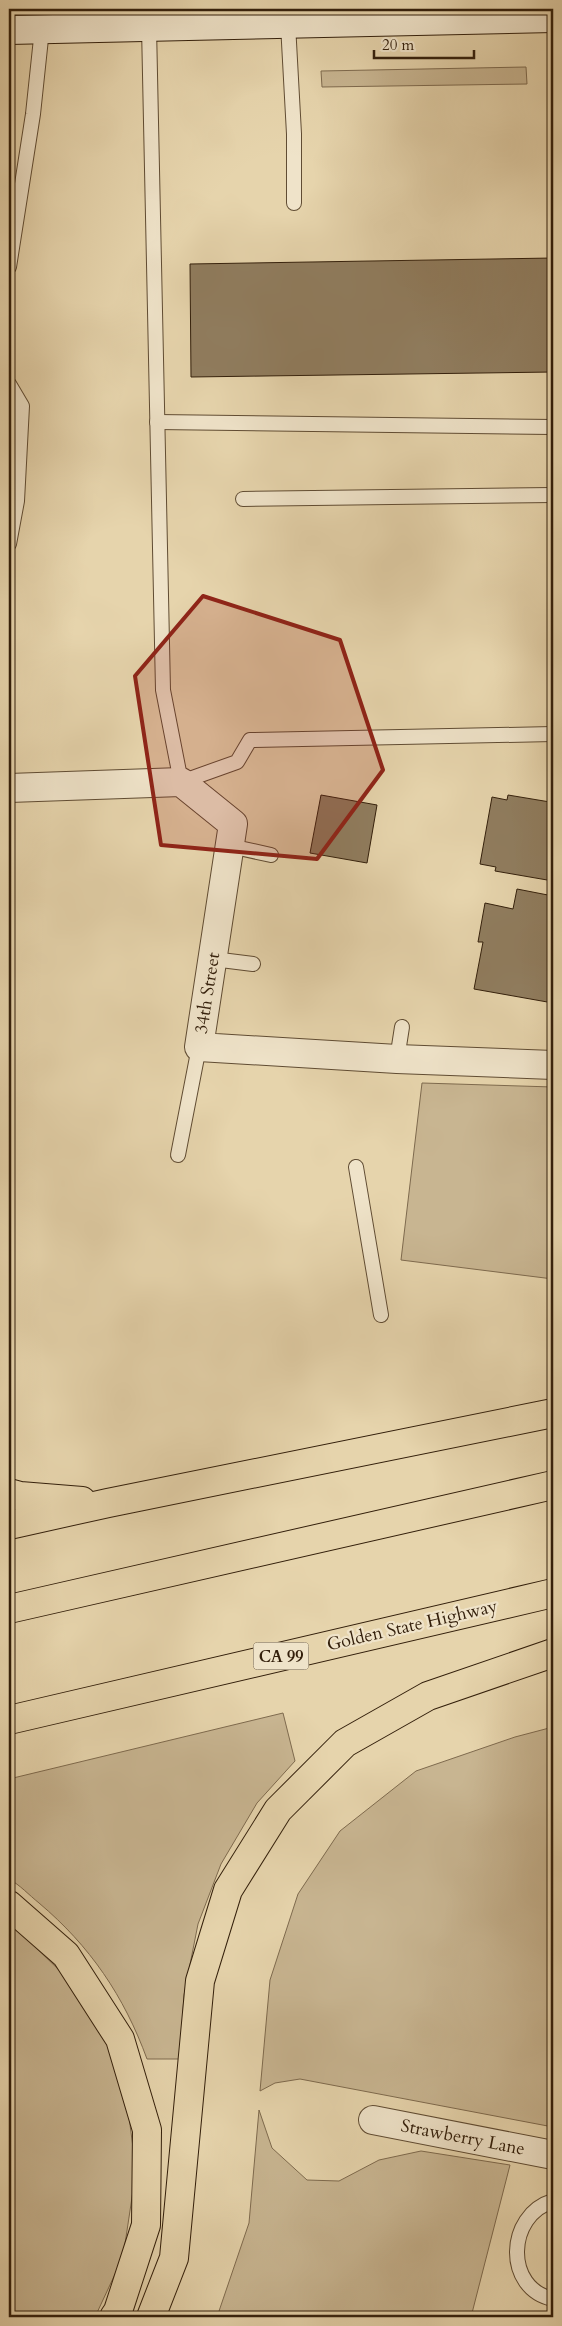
<svg xmlns="http://www.w3.org/2000/svg" width="562" height="2326" viewBox="0 0 562 2326" font-family="Cardo,serif">
<style>
.green{fill:#c8b591;stroke:#7e6a4e}
.building{fill:#907d5f;stroke:#331f0b}
.lines{fill:none;stroke-linecap:round;stroke-linejoin:round}
.lane-casing{stroke:#604c33;stroke-width:16}
.street-casing{stroke:#604c33;stroke-width:30}
.secondary-casing{stroke:#331f0b;stroke-width:30}
.highway-casing{stroke:#331f0b;stroke-width:30}
.lane{stroke:#efe3c9;stroke-width:14}
.street{stroke:#efe3c9;stroke-width:28}
.secondary{stroke:#efe3c9;stroke-width:28}
.highway{stroke:#e6d4ac;stroke-width:28}
.marked{fill:#8f2418;fill-opacity:0.2;stroke:#8f2418;stroke-width:4;stroke-linejoin:round}
.labels{text-anchor:middle;stroke-width:4.5;stroke-linejoin:round;paint-order:stroke}
.shield{fill:#efe3c9;stroke:#6b5a44;stroke-width:1}
.shield-label{font-size:16px;font-weight:bold;fill:#331f0b}
.street-label{font-size:18px;fill:#331f0b;stroke:#efe3c9}
</style>
<rect width="100%" height="100%" fill="#e6d4ac"/>
<filter id="stains"><feTurbulence type="fractalNoise" baseFrequency=".004" numOctaves="4"/><feColorMatrix values="0 0 0 0 .2 0 0 0 0 .09 0 0 0 0 .02 0 0 0 .5 -.17"/></filter>
<radialGradient id="worn" r=".72"><stop offset=".6" stop-color="#630" stop-opacity="0"/><stop offset="1" stop-color="#630" stop-opacity=".3"/></radialGradient>
<!-- green -->
<g class="green">
<path d="M526,67l1,17 -205,3 -1,-16z"/>
<path d="M422,1083l131,4v192l-152,-19z"/>
<path d="M283,1713l12,48 -38,42 -36,61 -23,60 -14,71 -4,64h-33c-23,-63 -57,-113 -108,-156 -10,-8 -19,-18 -30,-24v-100z"/>
<path d="M553,1727v400l-253,-48 -25,4 -15,8 10,-111 28,-86 42,-63 76,-60 99,-34z"/>
<path d="M9,1924l7,4 47,46 37,50 25,62 11,85 -13,86 -28,60h-86z"/>
<path d="M259,2110l13,38 35,32 32,1 40,-21 42,-9 89,14 -39,152h-254l32,-94z"/>
</g>
<!-- building -->
<g class="building">
<path d="M553,258v114l-362,5 -1,-113z"/>
<path d="M552,794l1,87 -58,-10 1,-4 -16,-3 12,-67 15,3 1,-5 42,7z"/>
<path d="M321,795l56,10 -10,58 -57,-10z"/>
<path d="M517,889l36,7v107l-79,-14 9,-47h-5l7,-39 28,6z"/>
</g>
<g class="lines">
<!-- lane casing -->
<g class="lane-casing">
<g id="lane">
<path d="M288,24l6,110v69"/>
<path d="M149,27l14,663 18,92 56,-20 13,-22 303,-6"/>
<path d="M87,28v-19"/>
<path d="M9,267l24,-153 9,-85"/>
<path d="M9,384l13,22 -5,95 -8,43"/>
<path d="M157,422l396,5"/>
<path d="M243,499l310,-4"/>
<path d="M230,846l41,9"/>
<path d="M213,959l40,5"/>
<path d="M397,1059l5,-32"/>
<path d="M178,1155l21,-108"/>
<path d="M356,1167l25,148"/>
<path d="M553,2201c-47,14 -49,88 0,98"/>
</g>
</g>
<!-- street casing -->
<g class="street-casing">
<g id="street">
<path d="M9,788l172,-6 52,42 -34,223 198,12 156,6"/>
<path d="M373,2120l180,35"/>
</g>
</g>
<!-- secondary casing -->
<g class="secondary-casing">
<path id="secondary" d="M9,30l544,-12"/>
</g>
<!-- highway casing -->
<g class="highway-casing">
<g id="highway">
<path d="M9,1493l11,3 62,5"/>
<path d="M9,1525l99,-22 445,-90"/>
<path d="M9,1609l544,-124"/>
<path d="M9,1720l544,-127"/>
<path d="M9,1905l57,50 54,84 27,91 -1,95 -28,86 -4,6"/>
<path d="M151,2317l23,-59 26,-277 28,-91 50,-80 67,-67 83,-47 125,-43"/>
</g>
</g>
<!-- lane -->
<use href="#lane" class="lane"/>
<!-- street -->
<use href="#street" class="street"/>
<!-- secondary -->
<use href="#secondary" class="secondary"/>
<!-- highway -->
<use href="#highway" class="highway"/>
</g>
<!-- marked area -->
<path class="marked" d="M203,596l137,44 43,130 -66,89 -156,-14 -26,-169z"/>
<g class="labels">
<!-- shield labels -->
<rect class="shield" x="253.5" y="1642.5" width="55" height="27" rx="4"/>
<g class="shield-label">
<text x="281" y="1662">CA 99</text>
</g>
<!-- street labels -->
<g class="street-label">
<text transform="translate(207 993) rotate(-81)" y="6">34th Street</text>
<text transform="translate(412 1625) rotate(-13)" y="6">Golden State Highway</text>
<text transform="translate(463 2137) rotate(11)" y="6">Strawberry Lane</text>
</g>
</g>
<!-- margin -->
<rect width="562" height="2326" fill="none" stroke="#e6d4ac" stroke-width="30"/>
<rect x="10" y="10" width="542" height="2306" fill="none" stroke="#331f0b" stroke-width="2.5"/>
<rect x="15" y="15" width="532" height="2296" fill="none" stroke="#331f0b"/>
<!-- scale -->
<path d="M374 50v8h100v-8" fill="none" stroke="#331f0b" stroke-width="2.5"/>
<text x="382" y="50" font-size="15" fill="#331f0b" stroke="#efe3c9" stroke-width="4" paint-order="stroke">20 m</text>
<rect width="100%" height="100%" filter="url(#stains)"/>
<rect width="100%" height="100%" fill="url(#worn)"/>
</svg>
